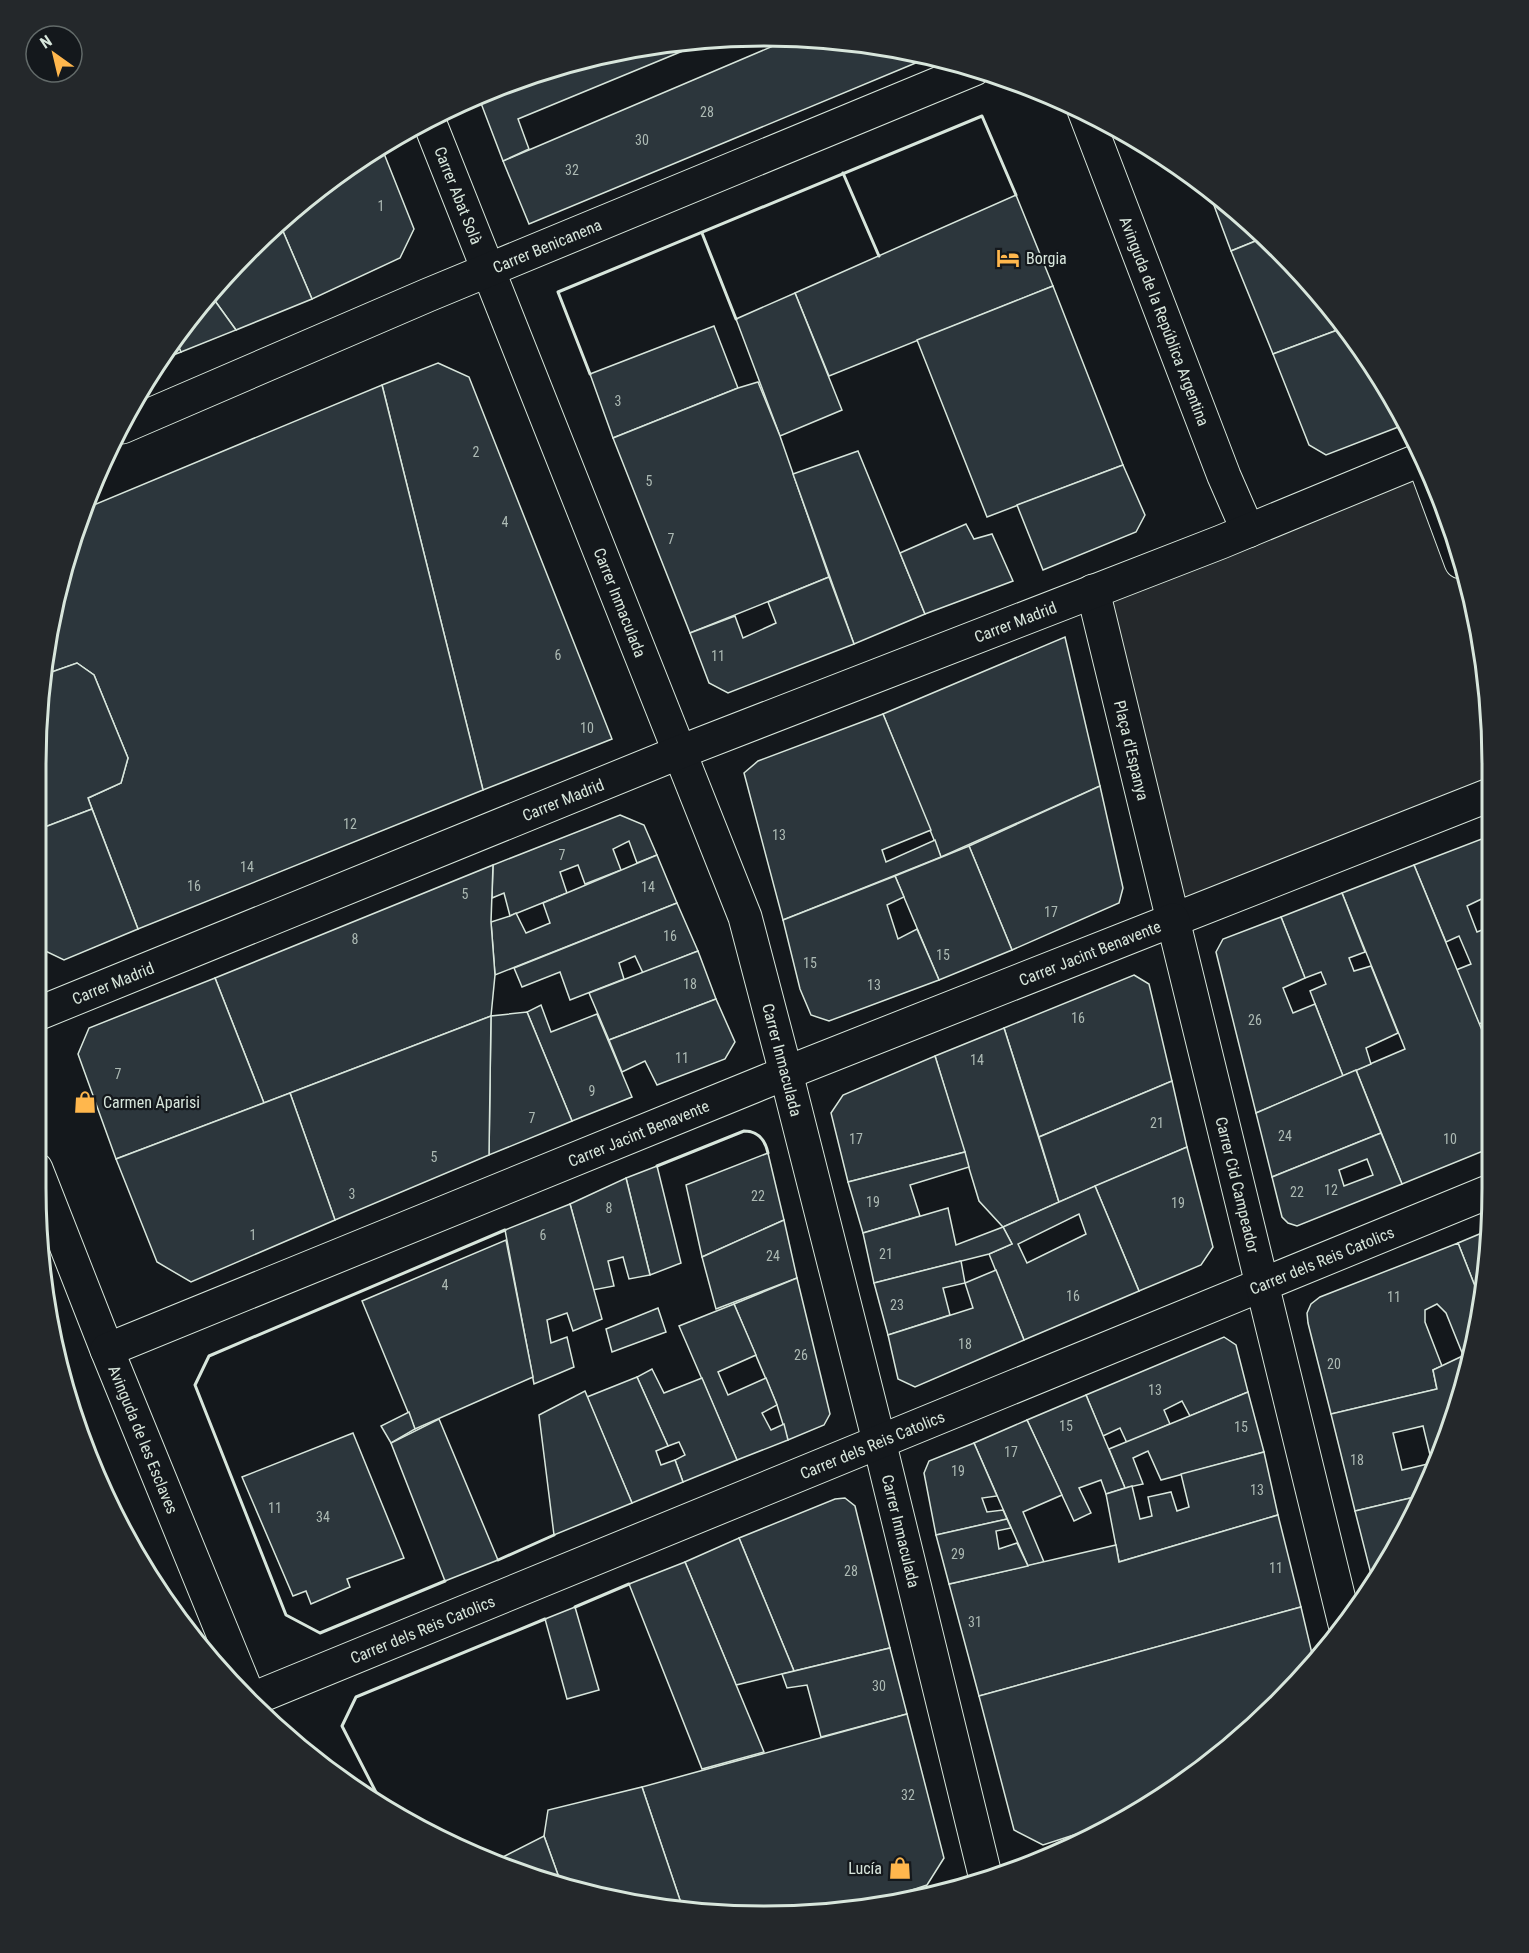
<svg xmlns="http://www.w3.org/2000/svg" width="1529" height="1953" viewBox="0 0 1529 1953" font-family="'Roboto Condensed',sans-serif">
<style>
.parking{fill:#24282b;stroke:#939e99;stroke-width:1.5}
.building{fill:#2c363c;stroke:#d8e6dc;stroke-width:1.5;fill-rule:evenodd}
.lines{fill:none;stroke-linecap:round;stroke-linejoin:round}
.minor-casing{stroke:#d8e6dc;stroke-width:35}
.tertiary-casing{stroke:#d8e6dc;stroke-width:35}
.minor{stroke:#14181c;stroke-width:33}
.tertiary{stroke:#14181c;stroke-width:33}
.wall{stroke:#d8e6dc;stroke-width:3}
.labels{text-anchor:middle;stroke-width:4.5;stroke-linejoin:round;paint-order:stroke}
.number-label{font-size:14px;fill:#adbab4}
.street-label{font-size:16px;fill:#d8e6dc;stroke:#14181c}
.poi-label{font-size:16px;fill:#d8e6dc;stroke:#14181c;text-anchor:start}
.rim{fill:none;stroke:#d8e6dc;stroke-width:3}
</style>
<rect width="100%" height="100%" fill="#14181c"/>
<!-- parking -->
<path class="parking" d="M1422,459l39,103 30,155 1,77 -319,126 -80,-329z"/>
<!-- building -->
<g class="building">
<path d="M792,38h20l118,19 -401,167 -26,-63z"/>
<path d="M707,41l-189,78 11,30 -26,12 -24,-63 51,-23 139,-33z"/>
<path d="M383,151l31,78 -14,29 -88,41 -33,-77 88,-65z"/>
<path d="M1212,191l51,47 -32,13 -22,-59z"/>
<path d="M1016,195l37,91 -224,90 -34,-83z"/>
<path d="M279,222l33,77 -76,31 -26,-36 7,-10z"/>
<path d="M1263,238l49,46 31,44 -70,26 -42,-103z"/>
<path d="M1053,286l70,179 -136,52 -70,-177z"/>
<path d="M795,293l47,117 -62,26 -44,-117z"/>
<path d="M210,294l26,36 -55,22 -5,-11z"/>
<path d="M714,326l24,62 -125,50 -23,-64z"/>
<path d="M1343,328l52,72 11,24 -80,31 -17,-10 -36,-91z"/>
<path d="M176,341l5,11 -18,7z"/>
<path d="M438,363l31,14 143,362 -129,51 -101,-405z"/>
<path d="M758,382l22,54 49,141 -139,56 -77,-195 125,-50z"/>
<path d="M382,385l101,405 -345,139 -50,-131 33,-15 7,-25 -34,-83 -17,-12 -31,11 29,-144 9,-21z"/>
<path d="M858,451l67,163 -71,30 -61,-170z"/>
<path d="M1123,465l22,50 -9,17 -93,38 -26,-65z"/>
<path d="M966,524l8,15 18,-5 21,47 -88,33 -25,-61z"/>
<path d="M829,577l25,67 -126,49 -19,-10 -19,-50 45,-17 8,22 33,-15 -8,-21z"/>
<path d="M1065,637l35,149 -159,71 -58,-143z"/>
<path d="M77,663l17,12 34,83 -7,25 -33,15 4,11 -55,21 1,-113 8,-43z"/>
<path d="M883,714l48,116 -49,20 4,12 49,-22 6,17 -158,63 -39,-147 14,-12z"/>
<path d="M1100,786l23,102 -4,15 -107,47 -43,-104z"/>
<path d="M92,809l46,120 -74,31 -27,-13v-117z"/>
<path d="M620,815l24,10 13,30 -20,8 -8,-22 -16,8 8,21 -36,14 -7,-19 -18,7 7,21 -57,23 -6,-23 -12,5 1,-33z"/>
<path d="M1492,835v59l-25,12 10,26 15,-6v28l-10,4 10,26v35l-13,5 -23,-54 15,-6 -12,-28 -13,6 -32,-77z"/>
<path d="M969,846l43,104 -73,30 -44,-104z"/>
<path d="M657,855l20,48 -182,72 -4,-53 19,-6 6,-3 10,20 24,-10 -7,-20z"/>
<path d="M493,865l-2,57 4,53 -4,41 -227,87 -49,-125z"/>
<path d="M1414,865l79,192v90l-91,37 -46,-114 49,-21 -63,-156z"/>
<path d="M895,876l9,21 -17,8 11,34 19,-10 22,51 -110,41 -18,-6 -11,-26 -17,-69z"/>
<path d="M1342,893l23,59 -16,6 5,13 17,-5 27,67 -32,15 5,16 -28,12 -33,-85 16,-7 -5,-12 -16,6 -24,-61z"/>
<path d="M677,903l21,48 -55,22 -8,-17 -16,7 5,16 -54,21 -10,-28 -38,15 -8,-19z"/>
<path d="M1281,917l24,61 -22,10 10,25 22,-9 28,72 -87,37 -40,-161 7,-13z"/>
<path d="M698,951l18,48 -107,41 -20,-47z"/>
<path d="M1134,975l15,9 23,97 -133,56 -35,-109z"/>
<path d="M215,978l49,125 -148,56 -38,-105 11,-26z"/>
<path d="M716,999l19,43 -10,17 -68,26 -12,-24 -23,11 -13,-32z"/>
<path d="M541,1005l10,27 46,-18 35,83 -60,24 -45,-109z"/>
<path d="M527,1012l45,109 -83,34 2,-139z"/>
<path d="M491,1016l-2,139 -154,65 -45,-127z"/>
<path d="M1004,1028l55,174 -56,25 -24,-26 -44,-145z"/>
<path d="M935,1056l30,96 -117,30 -17,-69 12,-18z"/>
<path d="M1356,1070l25,63 -109,44 -16,-64z"/>
<path d="M1172,1081l15,66 -128,55 -20,-65z"/>
<path d="M290,1093l45,127 -144,62 -34,-20 -41,-103z"/>
<path d="M1381,1133l21,51 -105,42 -9,-3 -6,-6 -10,-40zM1367,1159l6,16 -29,11 -5,-16z"/>
<path d="M1187,1147l26,100 -12,18 -62,26 -44,-105z"/>
<path d="M965,1152l4,15 -59,18 10,31 -57,17 -15,-51z"/>
<path d="M768,1153l16,67 -82,37 -16,-72z"/>
<path d="M657,1166l24,97 -31,12 -24,-97z"/>
<path d="M626,1178l24,97 -21,4 -6,-22 -15,4 6,25 -21,4 -23,-86z"/>
<path d="M1095,1186l44,105 -115,49 -35,-86 23,-10 -9,-17zM1079,1214l7,20 -59,29 -9,-19z"/>
<path d="M570,1204l32,115 -29,12 -6,-18 -20,7 4,23 16,-6 7,30 -40,17 -29,-154z"/>
<path d="M948,1208l8,37 47,-18 9,17 -23,10 -115,29 -11,-50z"/>
<path d="M784,1220l13,58 -81,31 -14,-52z"/>
<path d="M1489,1230l-7,74 -24,-61z"/>
<path d="M506,1240l27,137 -118,52 -53,-128z"/>
<path d="M1458,1243l24,61 -3,26 -6,21 -10,4 -17,-42 -9,-9 -12,6v12l17,44 -9,4 4,19 -106,25 -23,-91 -1,-10 4,-9 9,-7z"/>
<path d="M961,1261l4,22 -22,5 7,27 -62,20 -14,-52z"/>
<path d="M996,1270l28,70 -109,47 -17,-8 -10,-44 85,-27 -8,-25z"/>
<path d="M797,1278l33,136 -6,11 -36,15 -11,-35 -43,-101z"/>
<path d="M734,1304l22,51 -38,17 10,23 38,-17 11,27 -15,8 9,17 13,-6 4,16 -51,20 -58,-134z"/>
<path d="M658,1308l8,24 -54,20 -6,-23z"/>
<path d="M1224,1337l12,8 12,47 -58,24 -8,-15 -18,9 6,14 -43,19 -7,-15 -17,8 -17,-41z"/>
<path d="M1473,1351l-35,116 -15,28 -68,16 -24,-97 106,-25 -4,-19zM1423,1426l9,37 -30,7 -9,-37z"/>
<path d="M652,1369l12,24 38,-15 35,82 -54,22 -8,-22 10,-5 -6,-13 -11,4 -31,-69z"/>
<path d="M637,1377l31,69 -12,5 5,14 14,-5 8,22 -51,21 -45,-106z"/>
<path d="M585,1391l47,112 -78,32 -15,-120z"/>
<path d="M1248,1392l16,60 -103,28 -13,-29 -15,7 10,26 -18,4 -16,-39z"/>
<path d="M1086,1395l39,93 -19,6 -5,-14 -22,8 12,25 -17,8 -47,-101z"/>
<path d="M409,1412l6,17 -24,14 -10,-17z"/>
<path d="M439,1419l59,141 -53,21 -54,-138z"/>
<path d="M1027,1420l35,75 -39,17 21,50 -16,4 -54,-123z"/>
<path d="M353,1433l51,125 -57,21 3,8 -39,17 -5,-13 -13,5 -51,-119z"/>
<path d="M974,1443l23,53 -15,2 5,14 16,-2 4,9 -71,16 -12,-62 5,-12z"/>
<path d="M1264,1452l14,63 -159,47 -13,-68 26,-8 8,33 12,-3 -4,-19 23,-5 6,19 12,-4 -8,-33z"/>
<path d="M1423,1495l-49,91 -19,-75z"/>
<path d="M845,1498l10,8 35,142 -96,23 -55,-133 96,-39z"/>
<path d="M1278,1515l23,92 -322,89 -30,-112 167,-39 3,17z"/>
<path d="M1007,1519l4,9 -15,3 3,18 18,-6 11,23 -79,18 -13,-49z"/>
<path d="M739,1538l55,133 -58,14 -51,-123z"/>
<path d="M685,1562l79,190 -62,17 -73,-185z"/>
<path d="M575,1607l24,83 -32,9 -22,-80z"/>
<path d="M1301,1607l13,55 -35,42 -144,111 -92,30 -29,-15 -35,-134z"/>
<path d="M890,1648l17,66 -86,23 -14,-52 -20,3 -5,-14z"/>
<path d="M907,1714l37,144 -17,27 -51,17 -111,15 -83,-11 -40,-119z"/>
<path d="M642,1787l40,119 -106,-14 -14,-6 -18,-50 4,-26z"/>
<path d="M544,1836l18,50 -65,-26z"/>
</g>
<g class="lines">
<!-- minor casing -->
<g class="minor-casing">
<g id="minor">
<path id="s1" d="M1084,110l140,366 24,55"/>
<path id="s2" d="M429,121l316,796 41,156 93,368 107,438"/>
<path id="s3" d="M122,427l306,-132 546,-226"/>
<path d="M1428,473l33,89"/>
<path id="s4" d="M1093,591l80,329 319,-126"/>
<path id="s5" d="M37,1014l643,-262 541,-210 201,-83"/>
<path id="s6" d="M36,1169l71,181 143,350 1243,-510"/>
<path id="s7" d="M107,1350l679,-277 387,-153 172,704"/>
</g>
</g>
<!-- tertiary casing -->
<g class="tertiary-casing">
<path id="tertiary" d="M250,1700l4,7"/>
</g>
<!-- minor -->
<use href="#minor" class="minor"/>
<!-- tertiary -->
<use href="#tertiary" class="tertiary"/>
<!-- wall -->
<g class="wall">
<path d="M843,173l36,83"/>
<path d="M702,233l34,86"/>
<path d="M590,374l-32,-82 424,-176 34,79"/>
<path d="M657,1166l87,-35c14,0 21,8 24,22"/>
<path d="M498,1560l56,-25"/>
<path d="M445,1581l-125,52 -34,-18 -91,-230 14,-29 296,-126"/>
<path d="M575,1607l54,-23"/>
<path d="M383,1806l-41,-80 14,-29 189,-78"/>
</g>
</g>
<!-- icons -->
<defs>
<g id="hotel-bare" transform="scale(1.8)"><path d="M-6-4.5h1.5V1H6V5H4.5V3h-9V5H-6ZM-4 0a1.8 1.8 0 1 1 3.6 0ZM.5 0V-2.5h3Q6-2.5 6 0Z" fill="#ffb74d" stroke="#14181c" stroke-width="2.5" paint-order="stroke"/></g>
<g id="shop-bare" transform="scale(1.8)"><path d="M-5-2.5h2.3a2.7 3.5 0 0 1 5.4 0H5L5.5 6h-11ZM-1.5-2.5h3a1.5 2.3 0 0 0-3 0Z" fill="#ffb74d" stroke="#14181c" stroke-width="2.5" paint-order="stroke"/></g>
</defs>
<g fill-rule="evenodd">
<use href="#hotel-bare" x="1008" y="258"/>
<use href="#shop-bare" x="85" y="1102"/>
<use href="#shop-bare" x="900" y="1868"/>
</g>
<g class="labels">
<!-- number labels -->
<g class="number-label">
<text x="707" y="117">28</text>
<text x="642" y="145">30</text>
<text x="572" y="175">32</text>
<text x="381" y="211">1</text>
<text x="618" y="406">3</text>
<text x="476" y="457">2</text>
<text x="649" y="486">5</text>
<text x="505" y="527">4</text>
<text x="671" y="544">7</text>
<text x="558" y="660">6</text>
<text x="718" y="661">11</text>
<text x="587" y="733">10</text>
<text x="350" y="829">12</text>
<text x="779" y="840">13</text>
<text x="562" y="860">7</text>
<text x="247" y="872">14</text>
<text x="194" y="891">16</text>
<text x="648" y="892">14</text>
<text x="465" y="899">5</text>
<text x="1051" y="917">17</text>
<text x="670" y="941">16</text>
<text x="355" y="944">8</text>
<text x="943" y="960">15</text>
<text x="810" y="968">15</text>
<text x="690" y="989">18</text>
<text x="874" y="990">13</text>
<text x="1078" y="1023">16</text>
<text x="1255" y="1025">26</text>
<text x="682" y="1063">11</text>
<text x="977" y="1065">14</text>
<text x="118" y="1079">7</text>
<text x="592" y="1096">9</text>
<text x="532" y="1123">7</text>
<text x="1157" y="1128">21</text>
<text x="1285" y="1141">24</text>
<text x="856" y="1144">17</text>
<text x="1450" y="1144">10</text>
<text x="434" y="1162">5</text>
<text x="1331" y="1195">12</text>
<text x="1297" y="1197">22</text>
<text x="352" y="1199">3</text>
<text x="758" y="1201">22</text>
<text x="873" y="1207">19</text>
<text x="1178" y="1208">19</text>
<text x="609" y="1213">8</text>
<text x="253" y="1240">1</text>
<text x="543" y="1240">6</text>
<text x="886" y="1259">21</text>
<text x="773" y="1261">24</text>
<text x="445" y="1290">4</text>
<text x="1073" y="1301">16</text>
<text x="1394" y="1302">11</text>
<text x="897" y="1310">23</text>
<text x="965" y="1349">18</text>
<text x="801" y="1360">26</text>
<text x="1334" y="1369">20</text>
<text x="1155" y="1395">13</text>
<text x="1066" y="1431">15</text>
<text x="1241" y="1432">15</text>
<text x="1011" y="1457">17</text>
<text x="1357" y="1465">18</text>
<text x="958" y="1476">19</text>
<text x="1257" y="1495">13</text>
<text x="275" y="1513">11</text>
<text x="323" y="1522">34</text>
<text x="958" y="1559">29</text>
<text x="1276" y="1573">11</text>
<text x="851" y="1576">28</text>
<text x="975" y="1627">31</text>
<text x="879" y="1691">30</text>
<text x="908" y="1800">32</text>
</g>
<!-- street labels -->
<g class="street-label">
<text dy="6" stroke="none"><textPath href="#s2" startOffset="80">Carrer Abat Solà</textPath></text>
<text dy="6" stroke="none"><textPath href="#s3" startOffset="462">Carrer Benicanena</textPath></text>
<text dy="6" stroke="none"><textPath href="#s1" startOffset="226">Avinguda de la República Argentina</textPath></text>
<text dy="6" stroke="none"><textPath href="#s2" startOffset="518">Carrer Inmaculada</textPath></text>
<text dy="6" stroke="none"><textPath href="#s5" startOffset="1054">Carrer Madrid</textPath></text>
<text dy="6" stroke="none"><textPath href="#s4" startOffset="164">Plaça d'Espanya</textPath></text>
<text dy="6" stroke="none"><textPath href="#s5" startOffset="568">Carrer Madrid</textPath></text>
<text dy="6" stroke="none"><textPath href="#s7" startOffset="1060">Carrer Jacint Benavente</textPath></text>
<text dy="6" stroke="none"><textPath href="#s5" startOffset="82">Carrer Madrid</textPath></text>
<text dy="6" stroke="none"><textPath href="#s2" startOffset="1004">Carrer Inmaculada</textPath></text>
<text dy="6" stroke="none"><textPath href="#s7" startOffset="574">Carrer Jacint Benavente</textPath></text>
<text dy="6" stroke="none"><textPath href="#s7" startOffset="1422">Carrer Cid Campeador</textPath></text>
<text dy="6" stroke="none"><textPath href="#s6" startOffset="1731">Carrer dels Reis Catolics</textPath></text>
<text dy="6" stroke="none"><textPath href="#s6" startOffset="291">Avinguda de les Esclaves</textPath></text>
<text dy="6" stroke="none"><textPath href="#s6" startOffset="1245">Carrer dels Reis Catolics</textPath></text>
<text dy="6" stroke="none"><textPath href="#s2" startOffset="1490">Carrer Inmaculada</textPath></text>
<text dy="6" stroke="none"><textPath href="#s6" startOffset="759">Carrer dels Reis Catolics</textPath></text>
</g>
<!-- poi labels -->
<g class="poi-label">
<text x="1026" y="264">Borgia</text>
<text x="103" y="1108">Carmen Aparisi</text>
<text x="882" y="1874" text-anchor="end">Lucía</text>
</g>
</g>
<!-- crop -->
<path d="M0 0H1529V1953H0ZM764 46H764A718 718 0 0 1 1482 764V1188A718 718 0 0 1 764 1906H764A718 718 0 0 1 46 1188V764A718 718 0 0 1 764 46Z" fill="#24282b" fill-rule="evenodd"/>
<path class="rim" d="M764 46H764A718 718 0 0 1 1482 764V1188A718 718 0 0 1 764 1906H764A718 718 0 0 1 46 1188V764A718 718 0 0 1 764 46Z"/>
<!-- north arrow -->
<g transform="translate(54 54) rotate(326)"><circle r="28" fill="#14181c" stroke="#626a69" stroke-width="1.5"/>
<path d="M0-4.5L10 22L0 15L-10 22Z" fill="#ffb74d"/>
<text y="-9" font-size="16" font-weight="bold" text-anchor="middle" fill="#d8e6dc">N</text>
</g>
</svg>
